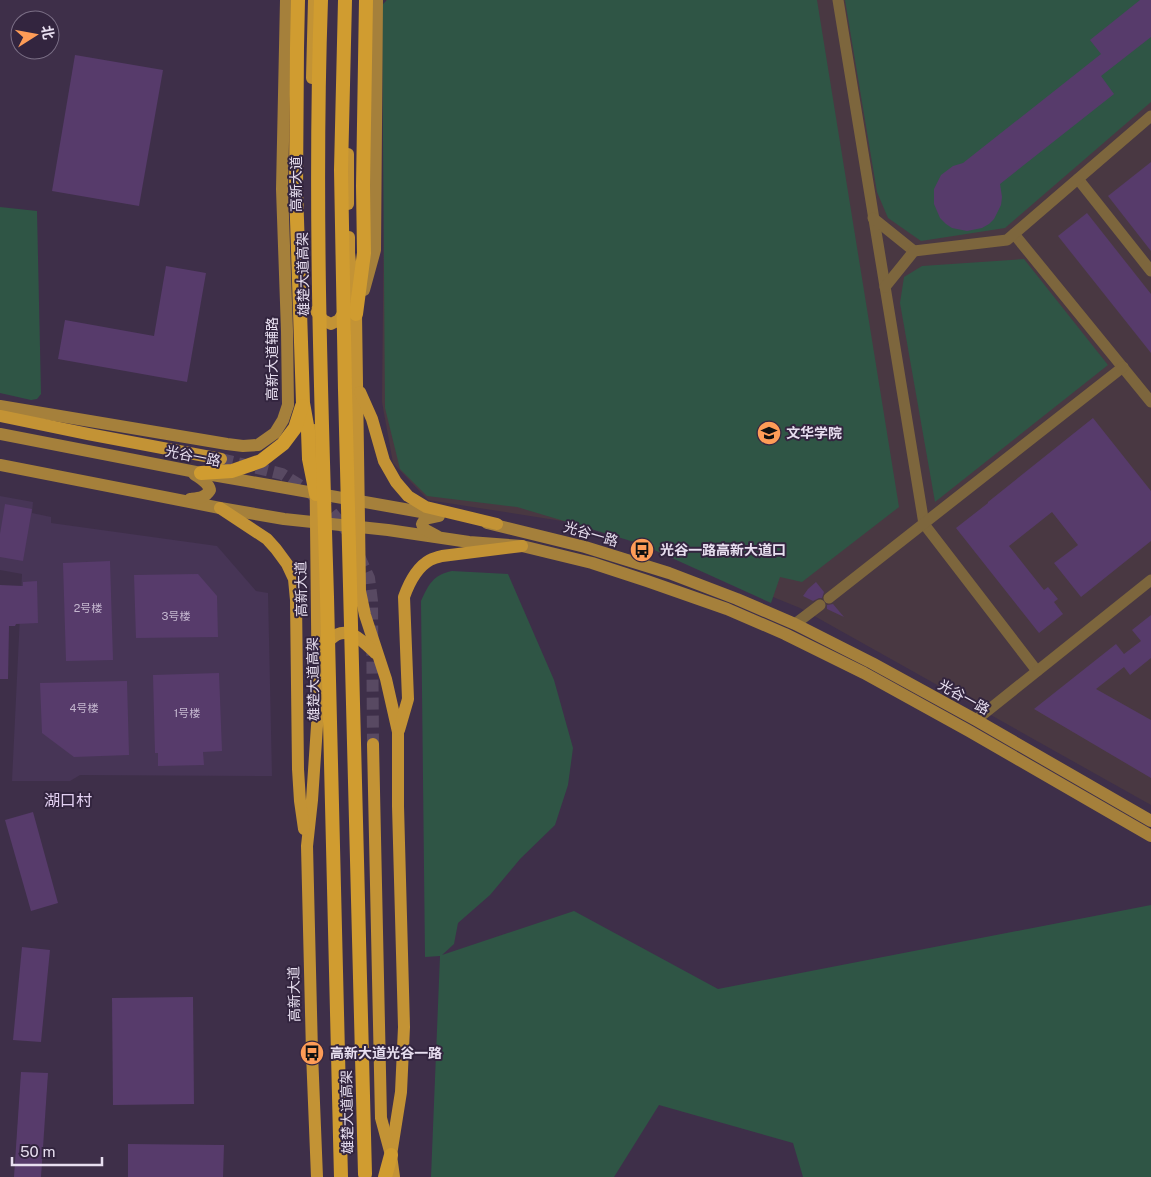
<svg xmlns="http://www.w3.org/2000/svg" width="1151" height="1177" viewBox="0 0 1151 1177" font-family="'Public Sans','Noto Sans SC',sans-serif">
<style>
.built{fill:#473556}
.education{fill:#493842}
.green{fill:#2f5545}
.building{fill:#573b6b}
.lines{fill:none;stroke-linecap:round;stroke-linejoin:round}
.primary-tunnel{stroke:#584962;stroke-width:12;stroke-dasharray:12 6;stroke-linecap:butt}
.minor{stroke:#7d663d;stroke-width:11}
.secondary{stroke:#a5803b;stroke-width:12}
.primary{stroke:#c39335;stroke-width:12}
.trunk{stroke:#d09c30;stroke-width:14}
.trunk-bridge{stroke:#d09c30;stroke-width:14}
.labels{text-anchor:middle;stroke-width:4;stroke-linejoin:round;paint-order:stroke}
.number-label{font-size:11px;fill:#c4b6cf}
.street-label{font-size:14px;fill:#e8dff0;stroke:#33253f}
.poi-label{font-size:14px;font-weight:bold;fill:#e8dff0;stroke:#33253f;text-anchor:start}
.quarter-label{font-size:16px;fill:#e2d0f1;stroke:#33253f}
</style>
<rect width="100%" height="100%" fill="#3e2f49"/>
<!-- built -->
<path class="built" d="M0,496l33,6 -1,11 19,4v6l166,23 39,45 12,2 4,183 -192,-1 -10,6h-58l10,-207 -22,-4z"/>
<!-- education -->
<path class="education" d="M386,0h765v805l-351,-197 -200,-81 -172,-27 -35,-37 -11,-61z"/>
<!-- green -->
<g class="green">
<path d="M387,0h430l82,507 -97,75 -22,-5 -9,26 -130,-59 -124,-37 -90,-11 -27,-27 -15,-61 -3,-403z"/>
<path d="M845,0h306v102l-146,126 -84,13 -33,-23 -11,-26z"/>
<path d="M0,207l37,4 4,183 -4,5 -6,1 -31,-7z"/>
<path d="M1024,259l84,106 -173,137 -35,-199 4,-26 18,-11z"/>
<path d="M452,571l56,3 46,106 19,68 -5,37 -13,40 -35,34 -30,36 -32,28 -4,21 -12,11 132,-44 144,78 433,-84v272h-348l-10,-34 -134,-38 -45,72h-183l9,-221 -15,1 -4,-356c8,-17 12,-26 31,-30z"/>
</g>
<!-- building -->
<g class="building">
<path d="M1140,0h11v37l-50,39 13,18 -114,90 2,13 -1,8 -7,14 -5,5 -7,4 -15,3 -15,-3 -6,-4 -6,-6 -6,-14v-15l7,-14 12,-9 10,-3 138,-109 -11,-14z"/>
<path d="M75,55l88,15 -24,136 -87,-15z"/>
<path d="M1151,162v89l-43,-55z"/>
<path d="M1087,213l64,81v59l-93,-117z"/>
<path d="M166,266l40,7 -19,109 -129,-23 7,-39 89,16z"/>
<path d="M1093,418l58,73v50l-70,56 -27,-34 24,-18 -26,-33 -43,34 35,44 4,-3 10,12 -4,3 9,12 -24,19 -83,-105 32,-25v-1z"/>
<path d="M5,504l27,5 -9,52 -23,-4v-23z"/>
<path d="M110,561l3,99 -47,1 -3,-98z"/>
<path d="M198,574l19,22 1,41 -82,1 -2,-63z"/>
<path d="M37,581l1,42 -22,1 -1,2h-6l-1,53h-8v-94l23,1v-4z"/>
<path d="M816,582l8,10 -2,6h-3l-6,3 -10,-5 5,-7z"/>
<path d="M833,604l11,13 -17,-8v-4z"/>
<path d="M1151,615v43l-21,17 -6,-8 -28,22 55,31v58l-117,-69 82,-65 8,10 17,-13 -9,-11z"/>
<path d="M219,673l3,78 -19,1 1,13 -46,1v-13h-3l-2,-78z"/>
<path d="M127,681l2,74 -55,2 -32,-24 -2,-50z"/>
<path d="M33,812l25,91 -27,8 -26,-91z"/>
<path d="M22,947l28,3 -9,92 -28,-2z"/>
<path d="M193,997l1,107 -81,1 -1,-107z"/>
<path d="M21,1072l27,1 -7,104h-27z"/>
<path d="M128,1144l96,1 -1,32h-95z"/>
</g>
<g class="lines">
<!-- primary-tunnel -->
<g class="primary-tunnel">
<path d="M221,459l61,15 25,16 21,18 19,23"/>
<path d="M359,556l10,22 3,23 1,143"/>
</g>
<!-- minor -->
<g class="minor">
<path d="M838,0l86,524 113,147"/>
<path d="M1078,179l73,92"/>
<path d="M873,218l41,33"/>
<path d="M1014,234l137,168"/>
<path d="M885,287l29,-36 93,-11 144,-124"/>
<path d="M829,598l294,-231"/>
<path d="M795,624l25,-19"/>
<path d="M976,720l175,-140"/>
</g>
<!-- secondary -->
<g class="secondary">
<path d="M364,290l11,-40 2,-250"/>
<path d="M0,406l227,38 16,2 15,-1 17,-12 8,-13 5,-15 -1,-74 -5,-142 4,-189"/>
<path d="M0,434l201,39 237,42"/>
<path d="M0,465l220,43 64,11 104,11 81,12 53,4 70,17 55,18 80,28 58,25 79,39 105,58 182,105"/>
<path d="M190,499c9,-1 15,-1 20,-9 -2,-8 -9,-11 -16,-16"/>
<path d="M487,523l98,24 84,26 68,26 58,25 77,39 104,57 175,101"/>
<path d="M437,536l-13,-7 -2,-5 3,-5 14,-3"/>
</g>
<!-- primary -->
<g class="primary">
<path d="M312,78l2,-78"/>
<path d="M348,154v50"/>
<path d="M349,237v16l7,61 4,277 5,24 21,64 12,53v74l6,221 -3,65 -10,63"/>
<path d="M316,311l7,9 8,4 8,-4 7,-11"/>
<path d="M360,392l12,27 12,42 12,21 12,14 18,11 71,17"/>
<path d="M0,416l88,18 133,25"/>
<path d="M315,430l3,281 -6,89 -5,46 5,207 5,124"/>
<path d="M220,508l47,31 9,10 11,15 7,15 2,21 2,169 2,32 4,28"/>
<path d="M324,649c2,-3 4,-8 7,-10 16,-16 33,3 44,14"/>
<path d="M399,730l9,-31 -4,-102c5,-14 13,-30 26,-37 4,-2 8,-3 12,-4l80,-10"/>
<path d="M373,744l8,374 10,37 3,22"/>
</g>
<!-- trunk -->
<g class="trunk">
<path d="M298,0l-1,48 -1,141 7,214 5,28 1,28 7,35"/>
<path d="M356,314l8,-61 -1,-67 3,-186"/>
<path d="M201,473l31,-2 29,-10 22,-17 12,-16 7,-22"/>
<path d="M385,1177l6,-22"/>
</g>
<!-- trunk-bridge -->
<g class="trunk-bridge">
<path d="M321,0c-7,199 0,398 6,597 6,194 9,387 14,580"/>
<path d="M345,0l-4,170 4,220 20,784"/>
</g>
</g>
<!-- icons -->
<defs>
<g id="university-disc" transform="scale(1.25)"><circle r="9.5" fill="#fe9c57" stroke="#33253f"/><path d="M0-5L7-2L0 1L-7-2ZM-4 1L0 2.5L4 1V4Q0 6-4 4Z" fill="#111"/></g>
<g id="bus-disc" transform="scale(1.25)"><circle r="9.5" fill="#fe9c57" stroke="#33253f"/><path d="M-5-6H5V4H4V6H2V4H-2V6H-4V4H-5ZM-3.5-4V0h7V-4ZM-3.5 1.2v1.5H-2V1.2ZM2 1.2v1.5H3.5V1.2Z" fill="#111"/></g>
</defs>
<g fill-rule="evenodd">
<use href="#university-disc" x="769" y="433"/>
<use href="#bus-disc" x="642" y="550"/>
<use href="#bus-disc" x="312" y="1053"/>
</g>
<g class="labels">
<!-- number labels -->
<g class="number-label">
<text x="88" y="612">2号楼</text>
<text x="176" y="620">3号楼</text>
<text x="84" y="712">4号楼</text>
<text x="187" y="717">1号楼</text>
</g>
<!-- street labels -->
<g class="street-label">
<text transform="translate(296 184) rotate(-90)" y="5">高新大道</text>
<text transform="translate(303 274) rotate(-91)" y="5">雄楚大道高架</text>
<text transform="translate(272 359) rotate(-90)" y="5">高新大道辅路</text>
<text transform="translate(193 456) rotate(11)" y="5">光谷一路</text>
<text transform="translate(591 534) rotate(16)" y="5">光谷一路</text>
<text transform="translate(301 589) rotate(-91)" y="5">高新大道</text>
<text transform="translate(313 679) rotate(-91)" y="5">雄楚大道高架</text>
<text transform="translate(964 697) rotate(29)" y="5">光谷一路</text>
<text transform="translate(294 994) rotate(-91)" y="5">高新大道</text>
<text transform="translate(347 1112) rotate(-91)" y="5">雄楚大道高架</text>
</g>
<!-- poi labels -->
<g class="poi-label">
<text x="786" y="438">文华学院</text>
<text x="660" y="555">光谷一路高新大道口</text>
<text x="330" y="1058">高新大道光谷一路</text>
</g>
<!-- quarter labels -->
<g class="quarter-label">
<text x="68" y="806">湖口村</text>
</g>
</g>
<!-- north arrow -->
<g transform="translate(35 35) rotate(79)"><circle r="24" fill="#33253f" stroke="#7b6f86"/>
<path d="M0-4L9 19L0 12L-9 19Z" fill="#fe9c57"/>
<text y="-8" font-size="14" font-weight="bold" text-anchor="middle" fill="#e8dff0">北</text>
</g>
<!-- scale -->
<path d="M12 1157v8h90v-8" fill="none" stroke="#e8dff0" stroke-width="2.5"/>
<text x="20" y="1157" font-size="15" fill="#e8dff0" stroke="#33253f" stroke-width="4" paint-order="stroke">50 m</text>
</svg>
